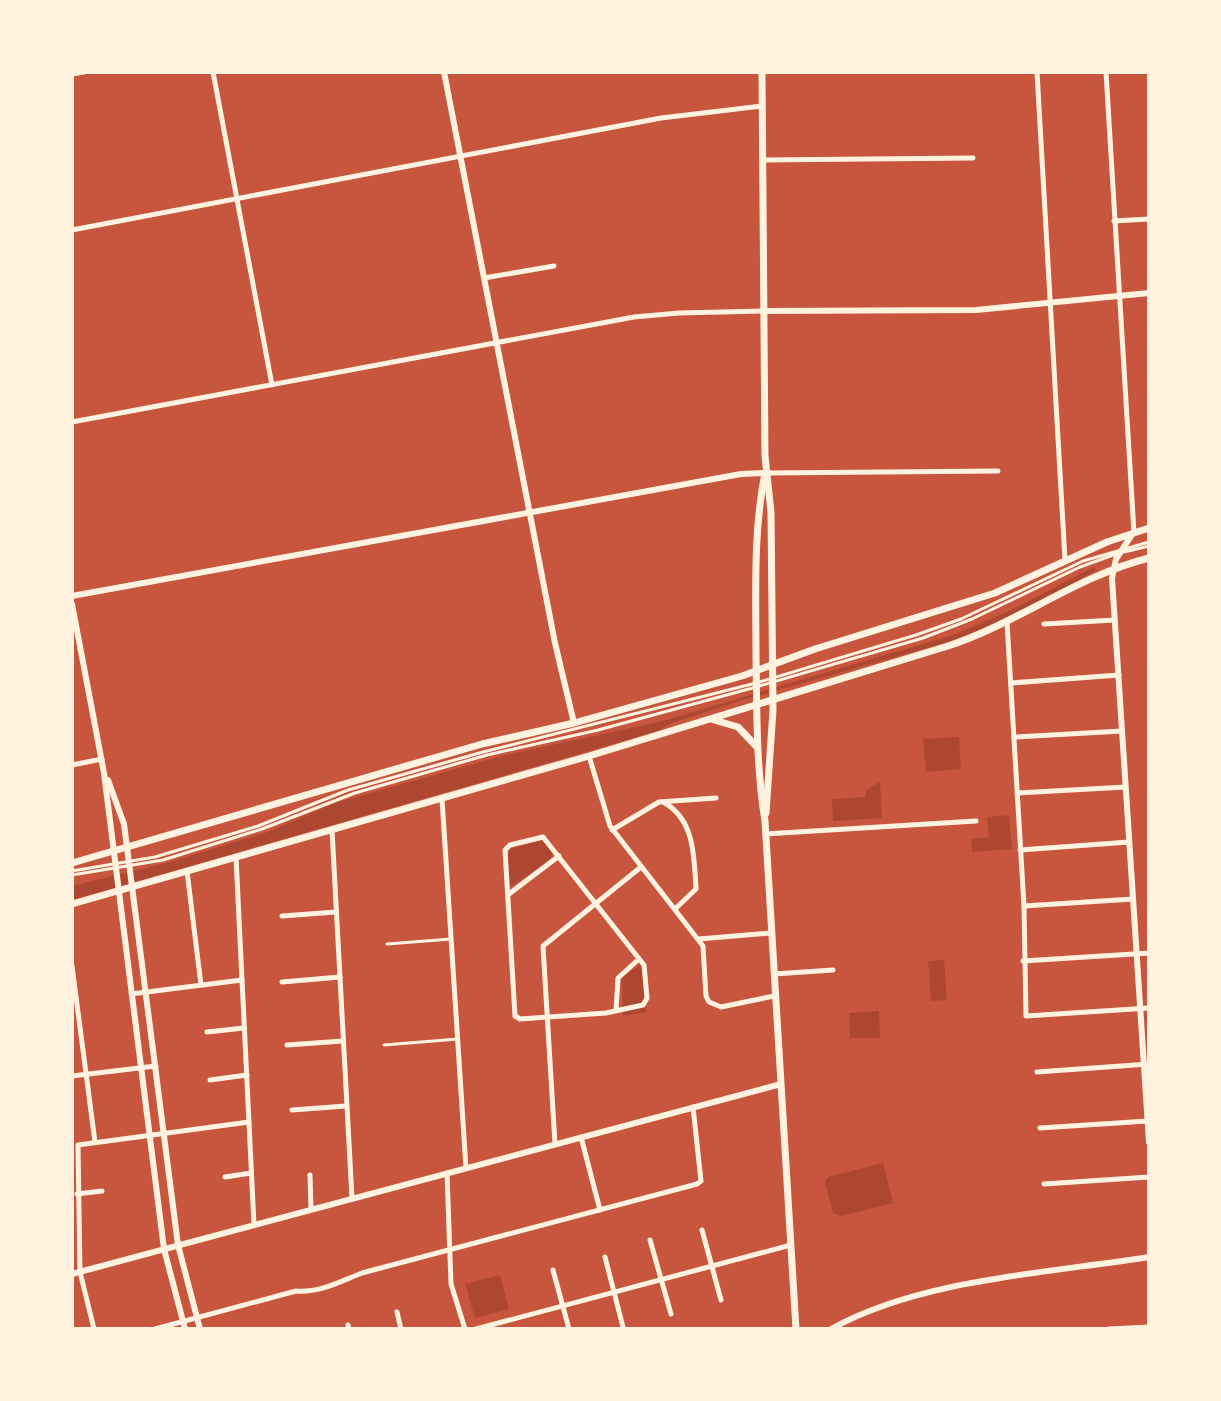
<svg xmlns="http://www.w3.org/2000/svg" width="1221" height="1401" viewBox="0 0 1221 1401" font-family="'Sofia Sans Condensed',sans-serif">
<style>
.green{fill:#ae4732}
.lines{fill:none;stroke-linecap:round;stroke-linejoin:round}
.service{stroke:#fff3e0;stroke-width:3}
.minor{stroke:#fff3e0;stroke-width:5}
.tertiary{stroke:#fff3e0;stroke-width:6}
.secondary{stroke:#fff3e0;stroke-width:7}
</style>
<rect width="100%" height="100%" fill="#c8553d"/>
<!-- green -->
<g class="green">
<path d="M1094,567l3,3 -77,43 -65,27 -212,60 -74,24 -11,7 -586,169v-14l94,-23 102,-31 67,-29 171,-48 153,-33 294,-87 56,-24z"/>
<path d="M959,737l2,32 -35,3 -3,-33z"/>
<path d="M880,782l2,36 -49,3 -1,-22 34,-2v-7z"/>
<path d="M1009,815l3,34 -40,3 -1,-13 18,-2 -2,-20z"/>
<path d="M543,840l9,13 -1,6 -41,28 -2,-34 3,-4z"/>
<path d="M944,960l3,40 -16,1 -3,-40z"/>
<path d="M640,965l5,8 1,39 -23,4 -1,-39z"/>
<path d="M879,1011l1,27h-30l-1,-25z"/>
<path d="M883,1163l10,40 -52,13 -8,-3 -8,-31 3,-5z"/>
<path d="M500,1275l9,34 -34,9 -10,-34z"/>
</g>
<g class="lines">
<!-- service -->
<g class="service">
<path d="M1124,552l25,-6"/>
<path d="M72,871l83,-14 103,-31 90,-36 135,-38 273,-69 160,-48 45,-16 122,-58 66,-19"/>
<path d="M72,875l91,-15 99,-31 93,-36 132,-38 111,-25 158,-43 167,-49 49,-19 108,-52 36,-13"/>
<path d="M387,944l64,-5"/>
<path d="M384,1045l74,-6"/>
</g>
<!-- minor -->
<g class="minor">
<path d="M213,72l59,313"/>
<path d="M1037,72l28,488"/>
<path d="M1106,72l28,461"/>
<path d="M72,74l12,-2"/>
<path d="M763,160l210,-2"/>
<path d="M1114,221l35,-2"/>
<path d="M72,230l589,-112 101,-12"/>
<path d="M484,278l70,-12"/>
<path d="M72,422l562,-105 45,-4 84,-2"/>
<path d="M767,473l231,-2"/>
<path d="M1007,622l17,284 2,110 123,-8"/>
<path d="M1044,624l71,-4"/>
<path d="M1011,683l108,-8"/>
<path d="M1014,737l108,-6"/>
<path d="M589,756l21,70 93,120 3,50 3,6 12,5 53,-11"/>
<path d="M72,765l30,-6"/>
<path d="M1017,793l109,-6"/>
<path d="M442,799l24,369"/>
<path d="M663,802c32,17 31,55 33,87l-21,20"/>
<path d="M332,830l20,368"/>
<path d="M612,830l47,-28 57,-4"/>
<path d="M765,834l211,-13"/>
<path d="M543,837l101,128 3,33 -4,7 -37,8 -86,6 -5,-3 -10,-166 5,-5z"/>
<path d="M1020,850l109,-8"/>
<path d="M236,857l18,368"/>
<path d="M187,871l14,114"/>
<path d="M509,894l50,-38"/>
<path d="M1024,906l109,-7"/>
<path d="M282,916l54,-4"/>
<path d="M699,939l71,-6"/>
<path d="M1023,961l126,-8"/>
<path d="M72,966l23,176"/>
<path d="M774,974l59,-4"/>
<path d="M282,982l58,-5"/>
<path d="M131,994l111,-14"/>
<path d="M616,1010l2,-32 21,-19"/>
<path d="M207,1032l37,-4"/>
<path d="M287,1045l56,-4"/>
<path d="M1037,1072l112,-8"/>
<path d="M72,1076l84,-10"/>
<path d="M210,1080l37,-5"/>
<path d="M292,1110l54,-4"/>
<path d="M1040,1128l108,-7"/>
<path d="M581,1137l19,73"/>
<path d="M555,1144l-12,-198 98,-79"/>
<path d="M447,1173l4,111 14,45"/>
<path d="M310,1175l1,34"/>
<path d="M225,1177l26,-4"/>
<path d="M1044,1184l105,-7"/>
<path d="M77,1194l25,-3"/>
<path d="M702,1230l19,70"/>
<path d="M650,1240l21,74"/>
<path d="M605,1257l18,70"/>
<path d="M553,1270l16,59"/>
<path d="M397,1312l4,17"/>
<path d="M348,1325l1,4"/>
<path d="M94,1329l-14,-57 -2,-127 171,-23"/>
<path d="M155,1329l141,-38c24,2 45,-10 66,-18l335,-89 4,-3 -8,-74"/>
<path d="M476,1329l315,-84"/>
<path d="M1109,1329l40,-2"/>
</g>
<!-- tertiary -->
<g class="tertiary">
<path d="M444,72l111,571 19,80"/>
<path d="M763,311l213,-1 173,-17"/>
<path d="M1133,533l-17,26 -4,19 37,564"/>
<path d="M72,596l669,-122 24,-1"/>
<path d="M72,604l32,169 60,476 21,80"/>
<path d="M108,780l16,44 54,421 22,84"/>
<path d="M72,1274l709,-190"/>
<path d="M831,1329c89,-50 218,-56 318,-72"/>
</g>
<!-- secondary -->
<g class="secondary">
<path d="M762,72l3,384 6,56 2,198 -7,103"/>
<path d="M765,473c-12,59 -9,123 -9,183 1,56 0,110 9,165l31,508"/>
<path d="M714,720l24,7 18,19"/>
<path d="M72,863l410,-119 92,-21 168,-47 73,-27 180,-56 112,-51 42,-14"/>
<path d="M72,904l517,-148 359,-110c70,-23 129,-70 201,-88"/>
</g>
</g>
<!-- border -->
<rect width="1221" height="1401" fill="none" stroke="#fff3e0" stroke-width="148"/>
</svg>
